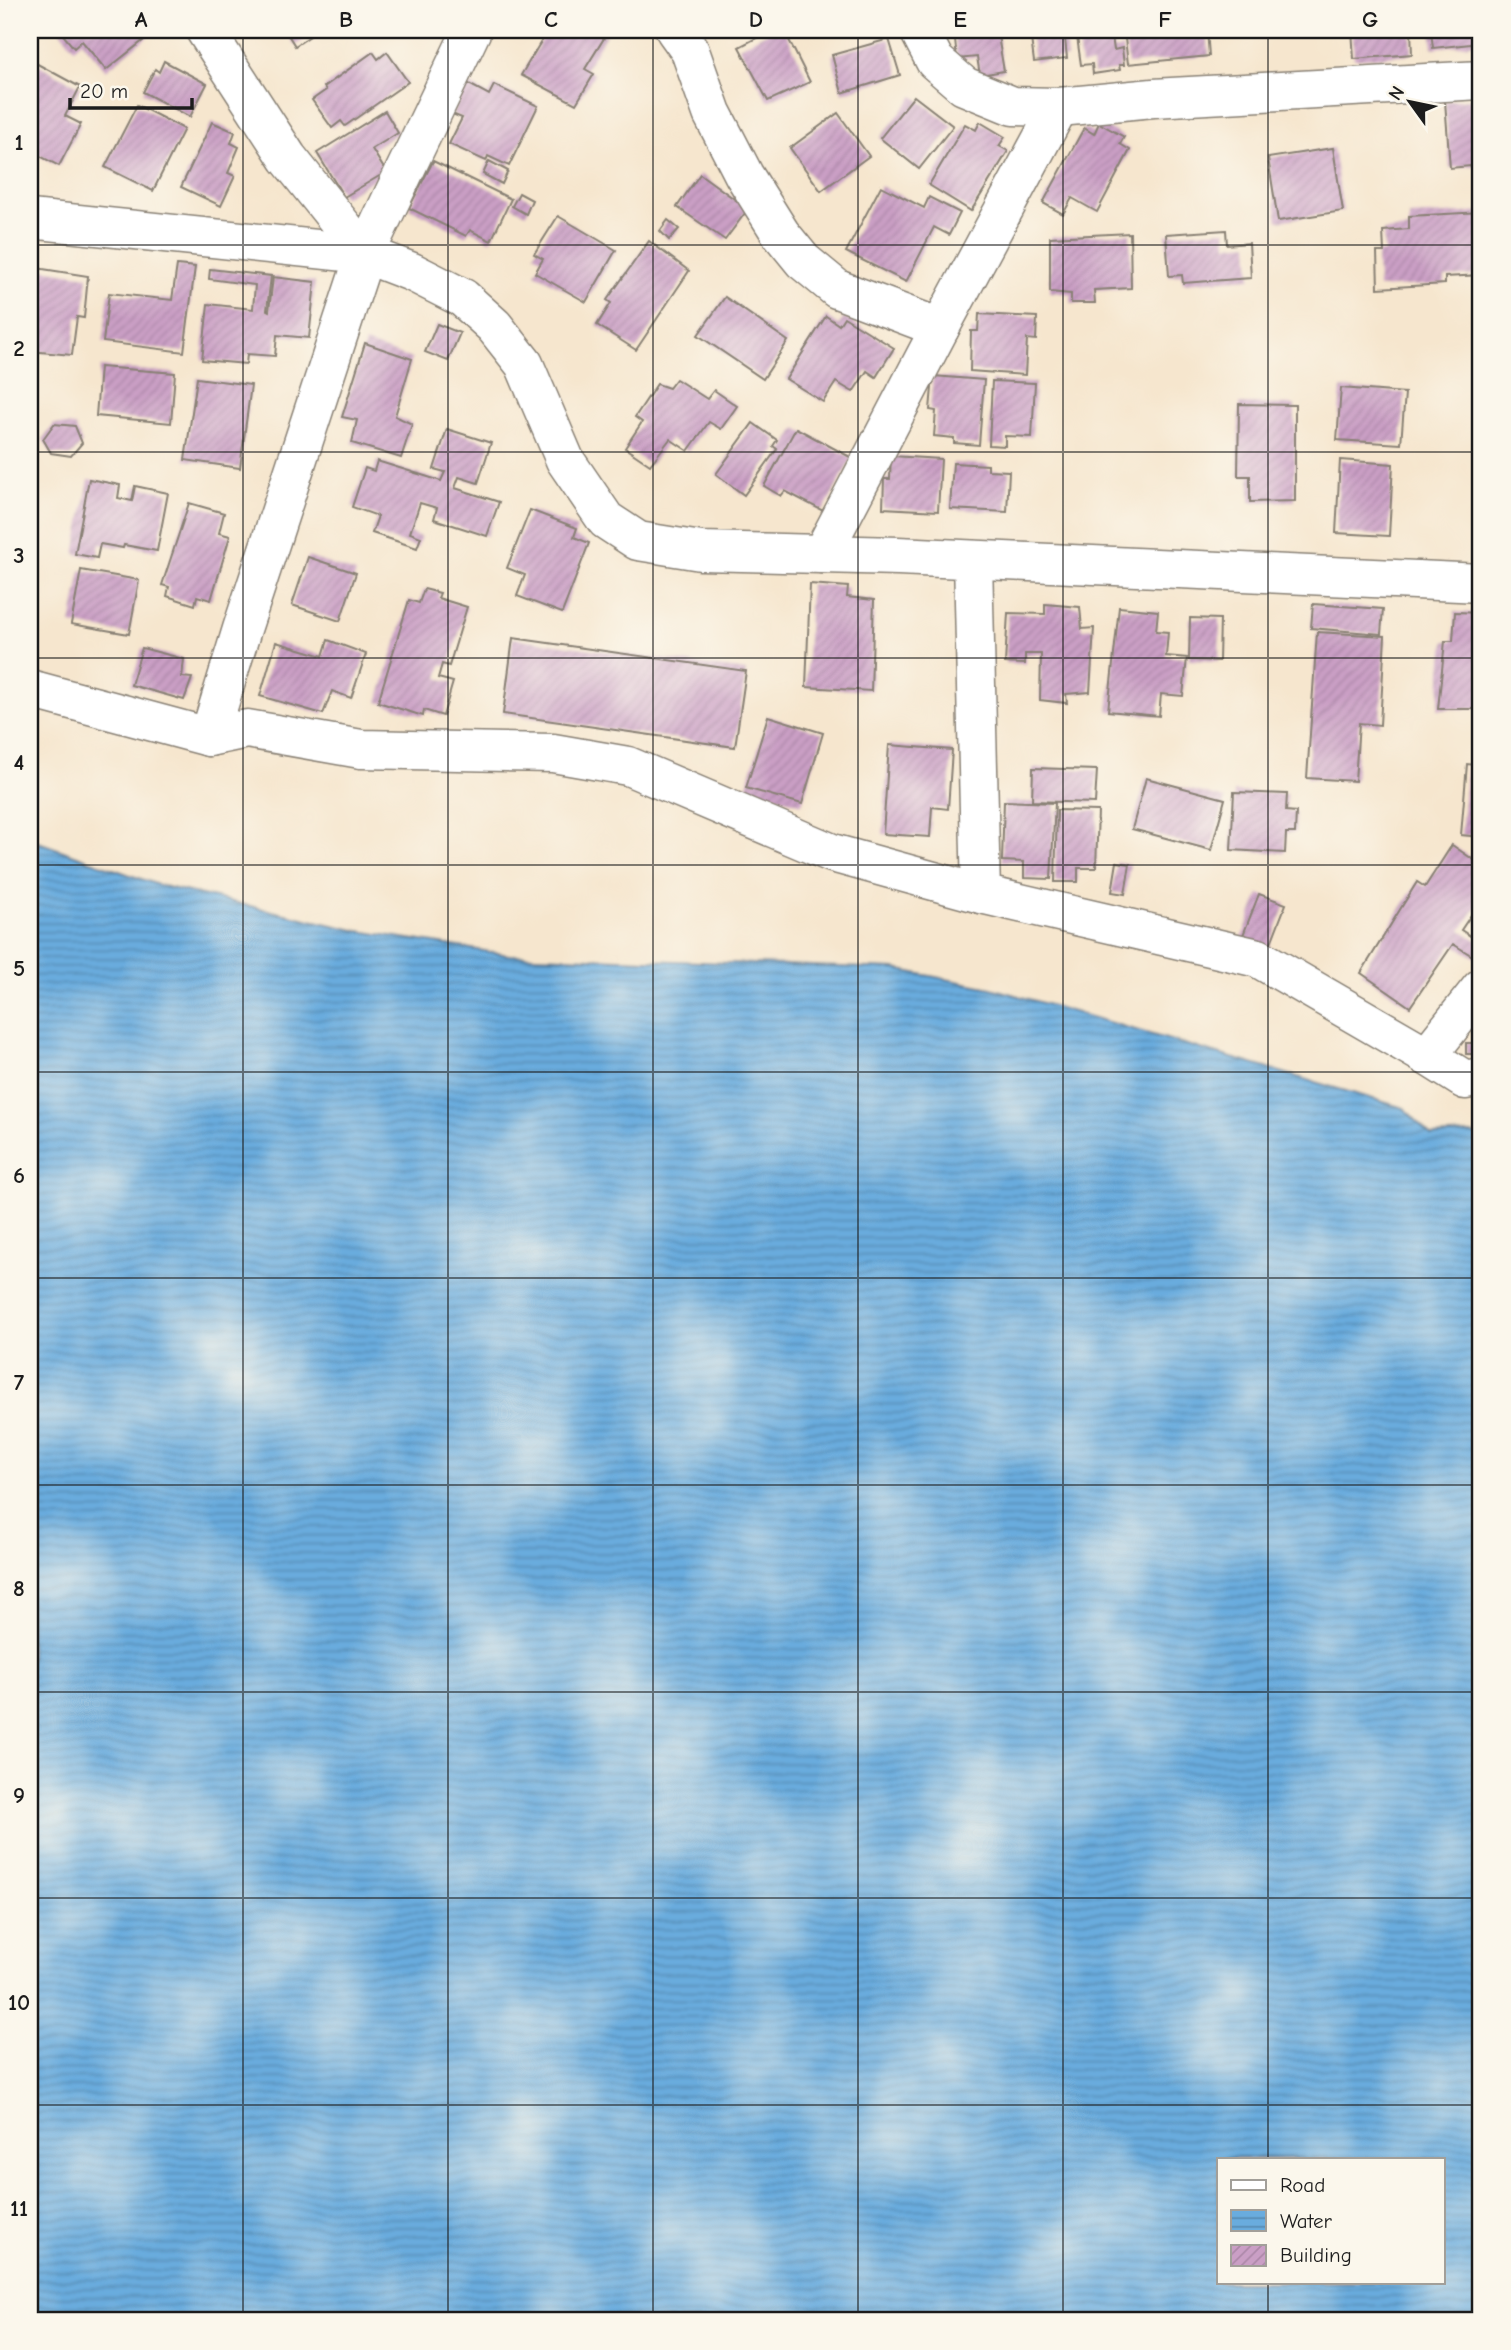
<svg xmlns="http://www.w3.org/2000/svg" width="1511" height="2350" viewBox="0 0 1511 2350" font-family="'Comic Neue',sans-serif">
<style>
.water{fill:url(#water-rules);stroke:#42647d;stroke-width:2;fill-rule:evenodd}
.building{fill:url(#building-hatch)}
.lines{fill:none;stroke-linecap:round;stroke-linejoin:round}
.street-casing{stroke:#898175;stroke-width:41}
.secondary-casing{stroke:#898175;stroke-width:41}
.street{stroke:#fff;stroke-width:38}
.secondary{stroke:#fff;stroke-width:38}
.grid{fill:none;stroke:#1c1c1c;stroke-width:2;stroke-opacity:0.55}
.neatline{fill:none;stroke:#1c1c1c;stroke-width:2.5}
.grid-label{font-size:23px;text-anchor:middle;font-weight:bold;fill:#1c1c1c}
</style>
<defs>
<pattern id="water-rules" width="6" height="5" patternUnits="userSpaceOnUse" patternTransform="scale(1.75)"><rect width="6" height="5" fill="#69acde"/><path d="M0 2.5h6" fill="none" stroke="#568bb3"/></pattern>
<pattern id="building-hatch" width="6" height="6" patternUnits="userSpaceOnUse" patternTransform="scale(1.75)"><rect width="6" height="6" fill="#ca9fc5"/><path d="M-1 1l2-2M0 6l6-6M5 7l2-2" fill="none" stroke="#ad88a9"/></pattern>
</defs>
<rect width="100%" height="100%" fill="#fbf7ec"/>
<filter id="ink" filterUnits="userSpaceOnUse"><feTurbulence type="fractalNoise" baseFrequency=".0143" numOctaves="2"/><feDisplacementMap in="SourceGraphic" scale="14" xChannelSelector="R" yChannelSelector="G"/><feConvolveMatrix kernelMatrix="1 2 1 2 8 2 1 2 1" color-interpolation-filters="sRGB"/></filter>
<filter id="wash" filterUnits="userSpaceOnUse"><feTurbulence type="fractalNoise" baseFrequency=".00686" numOctaves="4" result="noise"/><feDisplacementMap in="SourceGraphic" scale="28" xChannelSelector="R" yChannelSelector="G"/><feGaussianBlur stdDeviation="1.57" result="paint"/><feColorMatrix in="noise" values="0 0 0 0 0 0 0 0 0 0 0 0 0 0 0 0 0 1.4 0 .05"/><feComposite in="paint" operator="in"/></filter>
<g filter="url(#wash)">
<rect width="100%" height="100%" fill="#f6e6ce"/>
<!-- water -->
<path class="water" d="M30,839l128,46 201,46 150,24 386,14 96,19 413,120 27,28 39,-2 11,2v1184h-1451zM1219,2159h224v123h-224z"/>
<g id="blocks">
<!-- building -->
<g class="building">
<path d="M59,30h85l5,6 -43,34 -24,-29 -8,7z"/>
<path d="M285,30h34l-24,16z"/>
<path d="M548,30h49l9,5 -21,34 9,5 -18,30 -55,-29z"/>
<path d="M772,30h12l26,52 -42,19 -29,-54z"/>
<path d="M954,30h43l7,41 -24,4 -3,-18 -20,2z"/>
<path d="M1030,30h34l3,28 -33,4z"/>
<path d="M1076,30h35l3,20 8,-2 2,17h-5l1,5 -27,4 -1,-10 -11,1z"/>
<path d="M1124,30h83l2,26 -81,8z"/>
<path d="M1352,30h59l1,24 -58,5z"/>
<path d="M1431,30h48l1,13 -47,5z"/>
<path d="M889,39l11,36 -58,18 -10,-38z"/>
<path d="M373,52l5,7 9,-7 21,30 -63,44 -4,-5 -9,7 -20,-28 14,-10 -2,-3z"/>
<path d="M30,60l50,27 -15,29 16,8 -22,42 -29,-15z"/>
<path d="M164,61l43,23 -17,33 -47,-25 12,-23 4,3z"/>
<path d="M467,83l22,12 5,-10 44,21 -29,60 -21,-10 -2,5 -37,-17 13,-26 -10,-4z"/>
<path d="M914,96l39,30 -34,43 -39,-31z"/>
<path d="M1481,98v67l-31,3 -5,-67z"/>
<path d="M137,105l47,24 -31,62 -48,-24z"/>
<path d="M385,111l13,22 -26,16 14,23 -42,25 -27,-44z"/>
<path d="M838,113l31,43 -48,35 -31,-43z"/>
<path d="M212,122l23,10 -4,11 8,4 -11,26 7,3 -14,30 -40,-19z"/>
<path d="M980,122l25,15 -6,9 9,5 -37,60 -42,-26 36,-61 11,6z"/>
<path d="M1099,123l25,14 -4,7 10,6 -33,62 -25,-14 -9,16 -20,-11 41,-75 10,6z"/>
<path d="M1333,148l10,63 -65,10 -10,-63z"/>
<path d="M433,161l78,38 -20,42 -21,-11 -4,6 -57,-28z"/>
<path d="M489,161l19,10 -6,13 -19,-10z"/>
<path d="M700,174l48,35 -23,31 -48,-33z"/>
<path d="M881,186l43,22 5,-11 31,16 -11,22 -15,-8 -28,55 -60,-30z"/>
<path d="M519,193l13,7 -6,14 -14,-8z"/>
<path d="M1481,212v63l-36,2v7l-67,4 -1,-36h7l-1,-21 26,-2v-13z"/>
<path d="M558,216l58,34 -30,52 -51,-29 8,-14 -9,-5z"/>
<path d="M668,220l11,9 -10,11 -9,-9z"/>
<path d="M1226,230l1,15 22,-2 2,35 -68,5 -1,-8 -13,1 -3,-42z"/>
<path d="M1130,233l1,55 -37,2 1,13h-24v-9l-21,-2v-55z"/>
<path d="M649,241l40,30 -53,79 -39,-25 14,-22 -4,-3z"/>
<path d="M177,265l18,2 -11,85 -81,-10 6,-49 63,7z"/>
<path d="M30,267l58,9 -4,42 -7,-1 -5,38 -42,-4z"/>
<path d="M210,269l61,7 -4,34 2,1 4,-34 42,5 -6,56 -32,-3 -2,21 -28,-2 -1,10 -44,-4 6,-56 45,5 2,-24 -46,-6z"/>
<path d="M725,297l63,44 -25,38 -65,-44z"/>
<path d="M979,314l58,3 -1,23 -9,-1 -2,36 -55,-4 1,-40h7z"/>
<path d="M826,316l13,9 5,-8 50,31 -18,29 -9,-6 -14,21 -17,-10 -13,20 -37,-23z"/>
<path d="M437,324l23,9 -12,28 -23,-9z"/>
<path d="M365,343l47,16 -17,57 17,8 -11,34 -49,-15 5,-23 -15,-3z"/>
<path d="M100,367l75,6 -4,50 -75,-7z"/>
<path d="M933,376l51,4 -5,65 -25,-2v-5l-20,-2 2,-25 -6,-1z"/>
<path d="M197,378l54,7 -11,83 -55,-8z"/>
<path d="M676,379l31,20 7,-9 23,16 -16,23 -12,-7 -21,29 -18,-12 -20,26 -25,-17 17,-26 -7,-5 22,-33 12,4z"/>
<path d="M992,381l43,2 -3,54 -27,-1v10l-16,-1z"/>
<path d="M1341,388l64,5 -4,51 -64,-4z"/>
<path d="M1239,404l56,1v96l-45,1v-26h-12z"/>
<path d="M753,423l24,17 -4,6 4,3 -33,46 -28,-21z"/>
<path d="M54,424l21,2 7,17 -11,13 -20,-3 -8,-14z"/>
<path d="M796,428l56,30 -29,53 -38,-20 -4,5 -17,-10z"/>
<path d="M447,429l44,14 -13,40 -19,-6 -4,11 44,14 -12,34 -53,-17 3,-11 -17,-5 -10,30 11,4 -4,11 -45,-15 6,-17 -26,-9 13,-39 9,3 3,-10 64,20 4,-9 -11,-3z"/>
<path d="M891,456l50,3 -3,52 -55,-3 1,-29h6z"/>
<path d="M1340,460l53,4 -4,72 -53,-3z"/>
<path d="M953,463l35,2v5l21,1 -2,41 -57,-3z"/>
<path d="M89,479l31,6 -2,13 14,3 3,-15 33,7 -11,58 -33,-6 -1,3 -23,-4 -3,14 -22,-4z"/>
<path d="M189,503l35,10 -5,20 11,3 -19,64 -14,-4 -2,9 -28,-9 2,-9 -7,-2z"/>
<path d="M530,510l47,18 -3,9 15,6 -27,70 -45,-17 8,-21 -18,-7z"/>
<path d="M308,557l48,16 -16,48 -48,-16z"/>
<path d="M81,570l58,10 -10,54 -58,-10z"/>
<path d="M810,584l38,3 -1,10 27,3 -3,91 -65,-4z"/>
<path d="M424,589l16,4 -2,5 29,9 -18,59 -7,-2 -4,14 15,4 -10,34 -19,-6 -1,6 -45,-14 31,-102 10,3z"/>
<path d="M1045,604l35,3 2,22 12,-1 -4,64 -24,2 1,9 -27,-3 1,-46h-16v10l-20,-1 3,-50 37,1z"/>
<path d="M1313,604l70,5 -2,25 -70,-6z"/>
<path d="M1119,607l39,4 -2,20 12,1 -2,24 21,2 -4,38 -22,-2 -2,22 -51,-5z"/>
<path d="M1455,612l26,1v96h-43l7,-68h8z"/>
<path d="M1190,618l30,1 -1,42 -30,-1z"/>
<path d="M1317,632l68,4 -5,89 -21,-2 -4,58 -48,-3z"/>
<path d="M513,638l233,33 -11,76 -232,-33z"/>
<path d="M328,640l38,14 -15,44 -19,-7 -9,23 -63,-18 16,-54 47,14z"/>
<path d="M142,648l42,11 -2,18 10,1 -8,22 -53,-15z"/>
<path d="M768,716l55,17 -21,71 -56,-16z"/>
<path d="M889,745l63,5 -4,59 -16,-2 -2,30 -47,-3z"/>
<path d="M1477,755h4v82l-20,-2 6,-71 9,1z"/>
<path d="M1033,768l64,2 -2,33 -63,-2z"/>
<path d="M1146,778l79,21 -14,51 -79,-21z"/>
<path d="M1234,792l53,2 -1,17 10,1 -1,21h-9l-1,20 -54,-3z"/>
<path d="M1004,801l51,2 -4,76 -27,-1v-16l-22,-1z"/>
<path d="M1057,810l41,1 -2,57h-18v14h-23z"/>
<path d="M1452,845l29,20v35l-20,30 20,13v15l-2,2 -26,-16 -43,63 -49,-34 56,-91 8,5z"/>
<path d="M1117,862l13,2 -5,30 -13,-2z"/>
<path d="M1259,894l27,10 -19,49 -27,-10z"/>
<rect x="1466" y="1043" width="15" height="11"/>
</g>
</g>
</g>
<g filter="url(#ink)">
<use href="#blocks" fill-opacity="0" stroke="#898175" stroke-width="2"/>
<g class="lines">
<!-- street casing -->
<g class="street-casing">
<g id="street">
<path d="M205,30l83,128 77,96"/>
<path d="M675,30l15,21 22,62 32,62 37,59 22,27 34,28 103,39"/>
<path d="M919,30l16,31 29,25 49,20 46,1 94,-9 328,-18"/>
<path d="M822,554l118,-226 119,-221"/>
<path d="M973,560l8,334 277,64 169,98"/>
<path d="M30,689l179,48 33,-108 123,-375 107,-224"/>
<path d="M209,737l38,-8 114,20 192,4 75,13 204,87 149,41"/>
<path d="M1481,988l-54,68 38,24 16,-3"/>
</g>
</g>
<!-- secondary casing -->
<g class="secondary-casing">
<path id="secondary" d="M30,219l335,35 47,18 51,26 31,28 30,38 41,96 41,60 32,21 63,10 197,5 583,27"/>
</g>
<!-- street -->
<use href="#street" class="street"/>
<!-- secondary -->
<use href="#secondary" class="secondary"/>
</g>
</g>
<!-- grid -->
<path class="grid" d="M243,30v2290M448,30v2290M653,30v2290M858,30v2290M1063,30v2290M1268,30v2129M30,245h1451M30,452h1451M30,658h1451M30,865h1451M30,1072h1451M30,1278h1451M30,1485h1451M30,1692h1451M30,1898h1451M30,2105h1451M1268,2282v38"/>
<!-- margin -->
<rect width="1511" height="2350" fill="none" stroke="#fbf7ec" stroke-width="77"/>
<!-- legend -->
<rect x="1217" y="2158" width="228" height="126" fill="#fbf7ec" stroke="#a29f99" stroke-width="2"/>
<rect x="1231" y="2180" width="35" height="10" fill="#ffffff" stroke="#a29f99" stroke-width="2"/>
<text x="1280" y="2192" font-size="21" fill="#1c1c1c">Road</text>
<rect x="1231" y="2210" width="35" height="21" fill="url(#water-rules)" stroke="#a29f99" stroke-width="2"/>
<text x="1280" y="2228" font-size="21" fill="#1c1c1c">Water</text>
<rect x="1231" y="2245" width="35" height="21" fill="url(#building-hatch)" stroke="#a29f99" stroke-width="2"/>
<text x="1280" y="2262" font-size="21" fill="#1c1c1c">Building</text>
<!-- north arrow -->
<g transform="translate(1410 102) rotate(303)" stroke="#fbf7ec" stroke-width="5" paint-order="stroke">
<path d="M0-5L12 26L0 18L-12 26Z" fill="#1c1c1c"/>
<text y="-10" font-size="19" font-weight="bold" text-anchor="middle" fill="#1c1c1c">N</text>
</g>
<!-- scale -->
<path d="M70 98v10h122v-10" fill="none" stroke="#1c1c1c" stroke-width="3.5"/>
<text x="80" y="98" font-size="21" fill="#1c1c1c" stroke="#fbf7ec" stroke-width="5" paint-order="stroke">20 m</text>
<rect x="38" y="38" width="1434" height="2274" class="neatline"/>
<g class="grid-label">
<text x="141" y="27">A</text>
<text x="346" y="27">B</text>
<text x="551" y="27">C</text>
<text x="756" y="27">D</text>
<text x="960" y="27">E</text>
<text x="1165" y="27">F</text>
<text x="1370" y="27">G</text>
<text x="19" y="150">1</text>
<text x="19" y="356">2</text>
<text x="19" y="563">3</text>
<text x="19" y="770">4</text>
<text x="19" y="976">5</text>
<text x="19" y="1183">6</text>
<text x="19" y="1390">7</text>
<text x="19" y="1596">8</text>
<text x="19" y="1803">9</text>
<text x="19" y="2010">10</text>
<text x="19" y="2216">11</text>
</g>
</svg>
